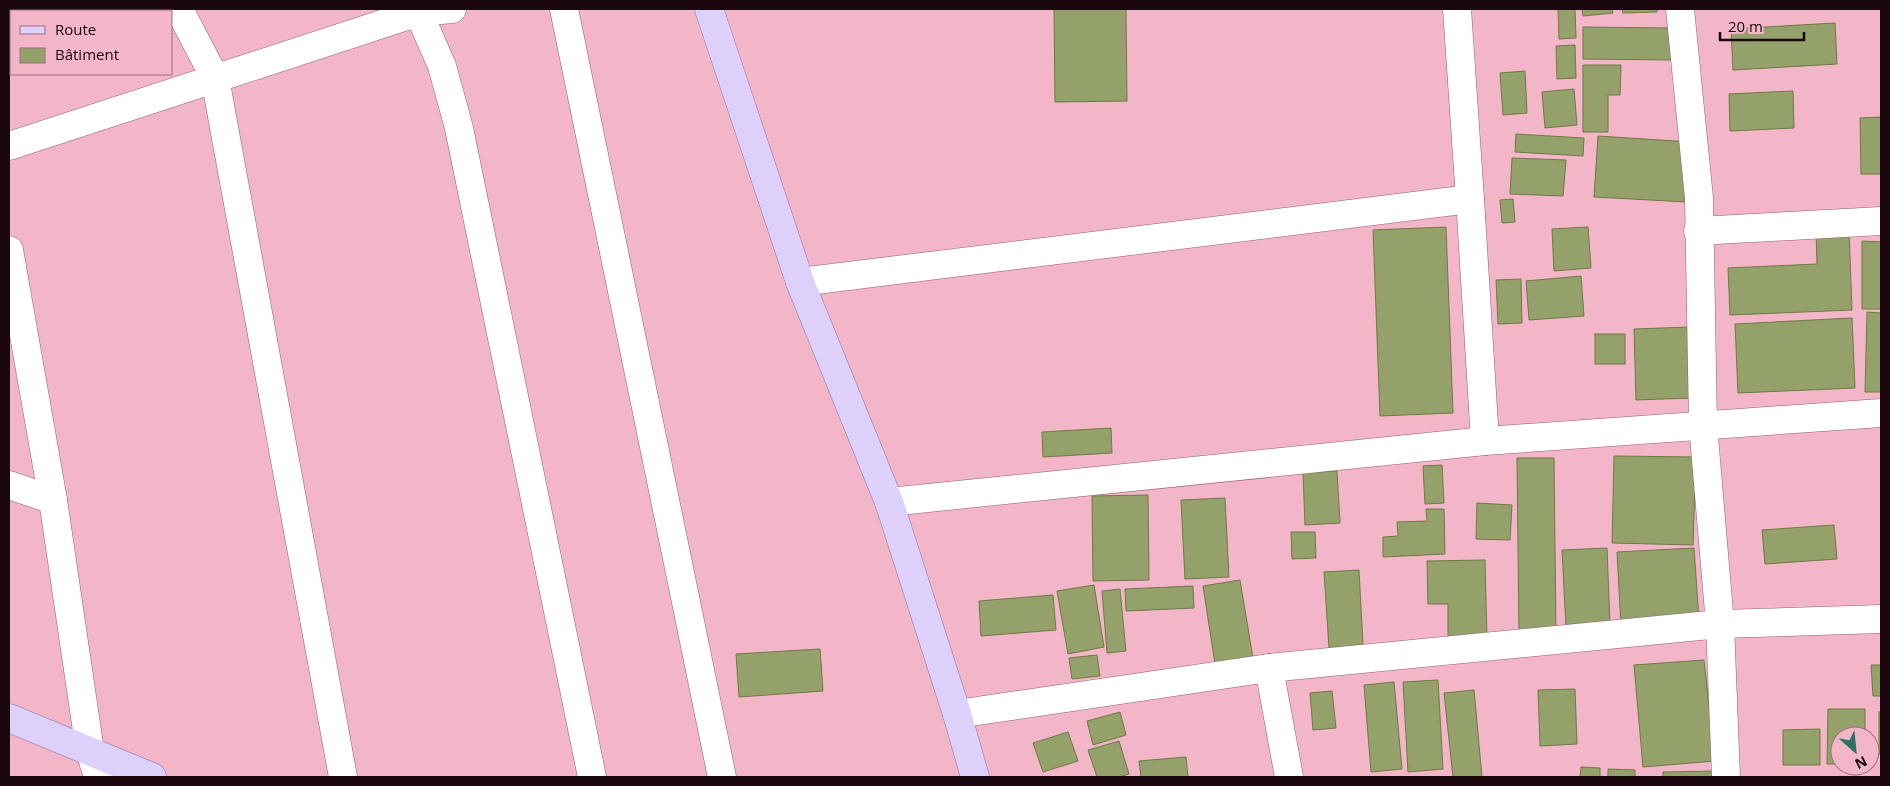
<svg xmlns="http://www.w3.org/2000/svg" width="1890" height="786" viewBox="0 0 1890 786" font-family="'Open Sans',sans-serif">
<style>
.building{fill:#95a16a;stroke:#6e7944}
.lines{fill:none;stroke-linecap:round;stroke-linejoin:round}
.minor-casing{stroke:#955d6f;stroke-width:29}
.major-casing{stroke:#8b75a5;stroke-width:29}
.minor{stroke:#fff;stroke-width:28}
.major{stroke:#ddd0fa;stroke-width:28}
</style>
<rect width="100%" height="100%" fill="#f3b5c8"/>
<!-- building -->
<g class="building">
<path d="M1054,9h72l1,92 -72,1z"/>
<path d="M1558,9h17l1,29 -17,1z"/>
<path d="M1582,9h30l1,4 -30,3z"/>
<path d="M1622,9h35v3l-34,1z"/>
<path d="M1835,23l2,41 -104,6 -2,-41z"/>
<path d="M1583,27l89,1 -1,32 -88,-1z"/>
<path d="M1575,45l1,33 -19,1 -1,-33z"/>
<path d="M1583,65h38l-1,30h-12v37h-25z"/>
<path d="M1525,71l2,42 -24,2 -3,-42z"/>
<path d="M1574,89l3,36 -32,3 -3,-36z"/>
<path d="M1793,91l1,37 -64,3 -1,-37z"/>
<path d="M1881,117v57h-20l-1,-56z"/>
<path d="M1516,134l68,4 -1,18 -68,-4z"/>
<path d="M1598,136l93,6 -4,60 -93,-5z"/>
<path d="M1512,158l54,2 -3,36 -53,-2z"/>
<path d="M1513,199l2,23 -13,1 -2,-23z"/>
<path d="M1446,227l7,186 -73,3 -7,-186z"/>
<path d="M1588,227l3,41 -37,3 -2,-42z"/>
<path d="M1849,229l3,81 -122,5 -2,-47 89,-4 -1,-33z"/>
<path d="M1862,241l19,1v67h-19z"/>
<path d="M1581,276l3,40 -55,4 -3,-39z"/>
<path d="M1521,279l1,44 -24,1 -2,-44z"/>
<path d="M1867,312l14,1v79h-16z"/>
<path d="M1852,318l3,70 -117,5 -3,-69z"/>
<path d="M1690,327l2,71 -56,2 -2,-71z"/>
<rect x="1595" y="334" width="30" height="30"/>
<path d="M1111,428l1,25 -69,4 -1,-25z"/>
<path d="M1614,456l82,1 -3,88 -81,-2z"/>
<path d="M1517,458h37l2,176 -37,1z"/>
<path d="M1442,465l2,38 -19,1 -2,-38z"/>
<path d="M1337,471l3,52 -35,2 -2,-52z"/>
<path d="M1148,495l1,85 -56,1 -1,-85z"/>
<path d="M1225,498l4,79 -44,2 -4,-79z"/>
<path d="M1477,503l35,2 -2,35 -34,-1z"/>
<path d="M1426,509h18l1,45 -62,3v-20l15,-1 -1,-14 30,-1z"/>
<path d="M1834,525l3,34 -72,5 -3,-34z"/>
<path d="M1291,532h24l1,26 -24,1z"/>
<path d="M1607,548l3,77 -44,3 -4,-78z"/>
<path d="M1694,548l5,72 -78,6 -4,-74z"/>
<path d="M1485,560l2,82h-39v-38h-20l-1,-43z"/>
<path d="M1359,570l4,75 -34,3 -5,-76z"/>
<path d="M1240,580l13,78 -38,6 -12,-78z"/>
<path d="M1094,585l10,62 -36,7 -11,-63z"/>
<path d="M1193,586l1,22 -68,3 -1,-22z"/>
<path d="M1120,589l6,62 -19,2 -5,-62z"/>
<path d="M1053,595l3,35 -75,6 -2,-35z"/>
<path d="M820,649l3,42 -84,6 -3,-43z"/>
<path d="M1097,655l3,21 -28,3 -3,-21z"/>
<path d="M1704,660l11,101 -72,6 -9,-102z"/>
<path d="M1871,665h10v31h-8z"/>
<path d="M1438,680l5,89 -35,3 -5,-90z"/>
<path d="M1394,682l8,87 -31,3 -7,-87z"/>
<path d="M1575,689l2,55 -37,2 -2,-56z"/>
<path d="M1474,690l8,87h-29l-9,-84z"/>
<path d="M1332,691l4,37 -23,2 -3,-37z"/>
<path d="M1828,709h37v27h-25v28h-13z"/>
<path d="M1120,712l6,23 -33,10 -6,-24z"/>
<rect x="1879" y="712" width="2" height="42"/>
<path d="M1820,729v36h-37v-35z"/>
<path d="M1068,732l10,29 -35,11 -10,-29z"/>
<path d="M1119,741l10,33 -10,3h-22l-9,-27z"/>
<path d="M1186,757l2,20h-47l-2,-16z"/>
<path d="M1581,767l19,1v9h-20z"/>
<path d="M1608,769l27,1v7h-27z"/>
<path d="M1714,771v6h-51v-5z"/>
</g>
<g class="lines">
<!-- minor casing -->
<g class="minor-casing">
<g id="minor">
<path d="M179,9l36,69 128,699"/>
<path d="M417,9l25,57 17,62 133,649"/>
<path d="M564,9l158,768"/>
<path d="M1457,9l13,190 15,242"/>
<path d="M1680,9l19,189 4,227 17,199 6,153"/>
<path d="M9,146l410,-134 33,-3"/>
<path d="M1698,231l183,-10"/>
<path d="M9,250l44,250 37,251 8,26"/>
<path d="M800,282l670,-83"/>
<path d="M9,485l44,15"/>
<path d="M889,502l596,-61 396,-28"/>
<path d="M1269,668l20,109"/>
<path d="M957,714l312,-46 451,-44 161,-5"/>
</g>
</g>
<!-- major casing -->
<g class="major-casing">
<g id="major">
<path d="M709,9l91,273 89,220 68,212 18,63"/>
<path d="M9,718l143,59"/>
</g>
</g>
<!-- minor -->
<use href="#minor" class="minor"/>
<!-- major -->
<use href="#major" class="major"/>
</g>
<!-- border -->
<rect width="1890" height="786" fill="none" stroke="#1b070e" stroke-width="20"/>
<!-- legend -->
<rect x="10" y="10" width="162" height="65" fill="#f3b5c8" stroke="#9d6f7e"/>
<rect x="20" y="26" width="25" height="8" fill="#ddd0fa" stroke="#9d6f7e"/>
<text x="55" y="35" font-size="15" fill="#1b070e">Route</text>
<rect x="20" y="48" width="25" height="15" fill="#95a16a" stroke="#9d6f7e"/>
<text x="55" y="60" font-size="15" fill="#1b070e">Bâtiment</text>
<!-- north arrow -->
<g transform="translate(1855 751) rotate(153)"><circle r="24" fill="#f3b5c8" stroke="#9d6f7e"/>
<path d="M0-4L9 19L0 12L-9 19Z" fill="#2e7265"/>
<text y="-8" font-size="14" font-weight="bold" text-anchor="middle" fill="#1b070e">N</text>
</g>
<!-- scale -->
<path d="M1720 32v8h84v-8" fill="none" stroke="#1b070e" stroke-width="2.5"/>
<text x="1728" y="32" font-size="15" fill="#1b070e" stroke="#f3b5c8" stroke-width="4" paint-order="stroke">20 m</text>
</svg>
